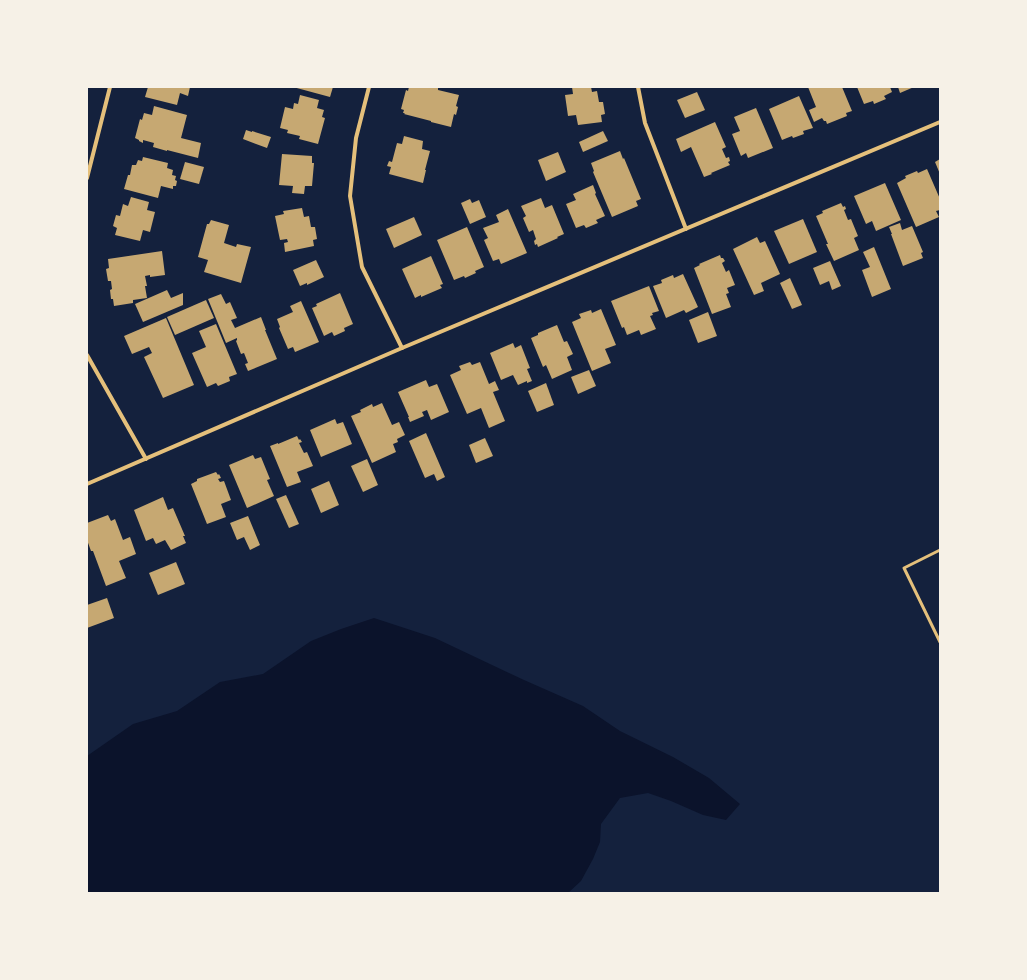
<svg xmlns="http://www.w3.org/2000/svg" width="1027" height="980" viewBox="0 0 1027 980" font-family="'Asap Condensed',sans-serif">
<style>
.water{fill:#0b132b}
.building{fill:#c6a872}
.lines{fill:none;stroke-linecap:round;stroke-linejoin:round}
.service{stroke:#e5c07b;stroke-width:3}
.minor{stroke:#e5c07b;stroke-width:4}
</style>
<rect width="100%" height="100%" fill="#14213d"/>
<!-- water -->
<path class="water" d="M374,618l61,20 89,42 59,26 37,25 53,26 36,21 31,26 -14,16 -23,-5 -32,-14 -23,-8 -28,5 -19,26 -1,18 -7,17 -12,22 -13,12h-481v-137l46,-32 44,-13 43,-29 43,-8 48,-33 30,-12z"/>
<!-- building -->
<g class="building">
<path d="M148,87h42l-2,9 -8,-3 -3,12 -32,-8z"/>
<path d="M293,87h40l-3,10z"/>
<path d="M409,87h29v3l21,5 -3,11 2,1 -2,8 -2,-1 -3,13 -20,-5v-1l-27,-7 1,-1h-2l1,-3 -3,-1 5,-19 2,1z"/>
<path d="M572,87h19l1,5 5,-1 2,11h4l2,12 -4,1 1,7 -24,3 -2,-10 -8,1 -3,-21 8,-1z"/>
<path d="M808,87h34l10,24 -6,2 1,3 -20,8 -1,-3h-2l-2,-3 -8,4 -5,-12 7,-3z"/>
<path d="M857,87h33l2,5 -8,4 2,3 -12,5 -1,-3 -9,3z"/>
<path d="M898,87h16l-14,6z"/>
<path d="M697,92l8,18 -20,8 -8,-18z"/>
<path d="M300,95l19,5 -2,8 7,2 -2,7 3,1 -7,26 -19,-5 1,-3 -13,-3 1,-3 -8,-2 5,-21 8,2 1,-6 4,1z"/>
<path d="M799,96l14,32 -10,3 1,3 -11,4 -1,-2 -10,4 -13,-31z"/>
<path d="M154,106l33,9 -6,23 20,5 -3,15 -31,-8v1l-14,-4 1,-4 -11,-3v3l-4,-2v-1l-4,-2 5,-19 2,1 2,-7 8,2z"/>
<path d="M756,108l17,40 -25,10 -2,-5 -5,3 -9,-22 8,-3 -6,-14z"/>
<path d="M715,122l11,25 -4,2 4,9 3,-1 1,4 -2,1 2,3 -19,8 1,1 -8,3 -13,-30 -10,5 -5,-13z"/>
<path d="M246,130l6,2v-1l19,6 -4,11 -24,-9z"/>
<path d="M603,131l5,10 -25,11 -4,-10z"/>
<path d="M404,136l19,5 -1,8 8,2 -5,19h1l-3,13 -34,-9 2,-7 -4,-1 2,-5 3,1 5,-19 5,1z"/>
<path d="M620,151l3,8 1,-1 17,41 -5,2 2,5 -26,11 -19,-45 1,-1 -3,-8z"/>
<path d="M558,152l8,20 -20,9 -8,-21z"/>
<path d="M282,154l30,2v7h2l-2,23h-7l-1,8 -12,-1 1,-7 -14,-1z"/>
<path d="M143,157l25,6 -1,5 6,2 -1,5 4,1 -1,4 2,1 -1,5h-3v3l-12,-3 -3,12 -34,-9 4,-14h2l2,-10h4l2,-5 4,1z"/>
<path d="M940,159v15l-5,-12z"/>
<path d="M185,162l19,5 -5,17 -19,-5z"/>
<path d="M927,169l13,30v11l-4,1 3,6 -23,10 -19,-44 9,-5 -1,-2 12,-5 1,2z"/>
<path d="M885,183l16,37 -25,11 -4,-10 -6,3 -12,-28z"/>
<path d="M593,185l3,8 -1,1 10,22 -9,4 2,3 -12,5 -2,-3 -8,3 -10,-24 10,-4 -3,-6z"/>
<path d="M131,197l18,5 -2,8 8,2 -5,20 -7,-2 -3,11 -25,-6 2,-7 -4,-2 3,-11 4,1 3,-12 5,2z"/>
<path d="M541,198l4,10 7,-3 12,29 -7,3 1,1 -20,9 -1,-3 -2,1 -1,-4 2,-2 -3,-9 -4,2 -6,-14 3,-2 -5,-10z"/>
<path d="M470,199l2,4 7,-3 7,17 -16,7 -9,-21z"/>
<path d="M841,203l2,4 2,-1 1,3 -2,1 4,10 3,-1 7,17 -4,2 5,12 -25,11 -8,-17h2l-12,-28 7,-3 -1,-2z"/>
<path d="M302,208l2,9 5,-1 2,11h4l2,12 -4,1 1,6 -29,6 -1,-9 4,-1 -1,-3 -7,1 -5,-24 9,-2 -1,-3z"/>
<path d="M508,209l19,44 -26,11 -2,-5 -6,2 -9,-21 4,-2 -5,-10 16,-6 -3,-7z"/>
<path d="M414,217l8,18 -28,13 -8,-19z"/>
<path d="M803,219l14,33 -28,12 -15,-33z"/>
<path d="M211,220l18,5 -5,18 12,4 1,-3 14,3 -10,36 -37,-11 4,-12 -10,-3 9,-33h2z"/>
<path d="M900,223l2,7 10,-4 11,26 -2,1 2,5 -20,8 -12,-32h1l-3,-7z"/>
<path d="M467,227l17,40 -9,4 1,2 -11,5 -1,-2 -10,4 -17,-40z"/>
<path d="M757,237l3,6 5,-2 15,33 -19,9 3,8 -10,4 -21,-46z"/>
<path d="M874,247l17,42 -19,8 -10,-27 8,-3 -7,-15z"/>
<path d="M162,251l3,24 -15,2v-2l-5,1 2,10h-2l2,12 -14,2v3l-19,3 -1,-7h-2l-1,-9 2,-1 -1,-8h-3l-2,-12 3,-1 -1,-9z"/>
<path d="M720,255l1,3h2l2,3 -3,2 4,9 3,-2 6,15 -8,3 2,5 -3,1 5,13 -19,7 -18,-46 6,-3 -1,-1z"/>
<path d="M431,256l12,28 -3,1 2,3 -21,9v-2l-6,3 -13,-29z"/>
<path d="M316,260l8,17 -17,8v-2l-7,3 -7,-16z"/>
<path d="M830,261l11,25 -9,4 -3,-9 -9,4 -7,-17z"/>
<path d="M683,274l15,33 -12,6 -2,-3 -18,8 -13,-32 9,-3 -1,-3 12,-5 1,3z"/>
<path d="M790,278l12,27 -10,4 -12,-26z"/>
<path d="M649,286l10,25 -7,2 1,2 -3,1 6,13 -15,6 -2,-5 -12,5 -3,-8 -2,1 -11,-27z"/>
<path d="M167,290l4,8 12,-5v12l-40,17 -8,-18z"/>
<path d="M340,293l13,31 -9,4 1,3 -11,5 -2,-4 -8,4 -12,-28 5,-2 -1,-2z"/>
<path d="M221,294l5,10 4,-2 7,16 -6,2 4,8 26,-11 5,13h-1l12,29 -29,12 -3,-7 3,-1 -4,-10 -3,1 -5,-13 1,-1v-2l-11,5 -18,-44z"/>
<path d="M206,300l8,18 -39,17 -8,-18z"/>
<path d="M301,301l18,41 -24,10 -2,-5 -5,2 -9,-21 1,-1 -3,-8 16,-7 -3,-6z"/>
<path d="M601,309l15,36 -11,4 6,14 -19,8 -20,-49 9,-4 -2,-4 12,-4 1,3z"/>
<path d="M708,312l9,24 -19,7 -9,-23z"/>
<path d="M166,318l28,67 -31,13 -19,-41 8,-4 -3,-6 -17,7 -8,-18z"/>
<path d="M216,324l21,50 -8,3 1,4 -12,5 -2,-3 -9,4 -15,-34 14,-6 -7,-16z"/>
<path d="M557,325l7,17 3,-1 6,13 -6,3 5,13 -20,9 -6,-14 -3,2 -12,-29 7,-3v-2z"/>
<path d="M513,343l2,5 6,-3 9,23 -3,1 5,12 -5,2v-2l-9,4 -5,-10 -12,5 -11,-27z"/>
<path d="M470,362l2,3 8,-3 9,22 6,-3 4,9 -6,2 12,29 -16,7 -8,-20 -14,6 -17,-39 11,-5 -2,-4z"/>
<path d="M589,370l7,16 -18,8 -7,-17z"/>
<path d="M426,380l3,7 8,-3 12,28 -18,8 -4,-10 -5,2 2,4 -14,6 -2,-5h1l-11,-25z"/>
<path d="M546,383l8,22 -17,7 -9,-21z"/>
<path d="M382,403l10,22 7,-3 6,13 -8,4 1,3 -5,2 3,8 -24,11 -21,-47 10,-4 -1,-2 12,-6 1,3z"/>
<path d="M335,419l2,5 6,-2 9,22 -31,13 -11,-27z"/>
<path d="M426,433l19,44 -8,4 -3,-7 -9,4 -16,-37z"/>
<path d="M297,436l2,4 1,-1 2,3 -3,1 5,10 3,-1 6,14 -16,6 4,10 -14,5 -17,-41 8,-3v1z"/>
<path d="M485,438l8,18 -17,7 -7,-18z"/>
<path d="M253,455l2,4 6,-2 9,22 -3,1 7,16 -27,12 -18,-43z"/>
<path d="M367,459l11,26 -15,7 -12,-26z"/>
<path d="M216,472l2,3 1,-1 2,4 -3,1 2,3 4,-1 7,19 -10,4 5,13 -19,7 -16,-40 6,-3v-2z"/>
<path d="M329,481l10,24 -18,8 -10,-24z"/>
<path d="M286,495l13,29 -10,4 -13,-29z"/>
<path d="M163,497l5,13 5,-2 12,28h-2l3,7 -15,7 -6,-10 -9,4 -3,-6 -7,3 -12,-31z"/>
<path d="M108,515l3,6 4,-2 8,21 7,-3 6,17 -17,7 7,17 -20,8 -13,-35h-2l-4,-11v-17z"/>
<path d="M248,516l12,29 -10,5 -6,-13 -7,3 -7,-17z"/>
<path d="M176,562l9,22 -27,11 -9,-22z"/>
<path d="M107,598l7,20 -27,10v-23z"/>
</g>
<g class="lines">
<!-- service -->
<path class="service" d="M940,550l-36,18 36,74"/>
<!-- minor -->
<g class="minor">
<path d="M369,87l-13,51 -6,58 12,71 40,81"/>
<path d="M638,87l7,36 41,106"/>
<path d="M87,178l23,-91"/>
<path d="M87,355l59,104"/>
<path d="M87,484l315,-136 538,-226"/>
</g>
</g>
<!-- border -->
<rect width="1027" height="980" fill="none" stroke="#f6f1e7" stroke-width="176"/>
</svg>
